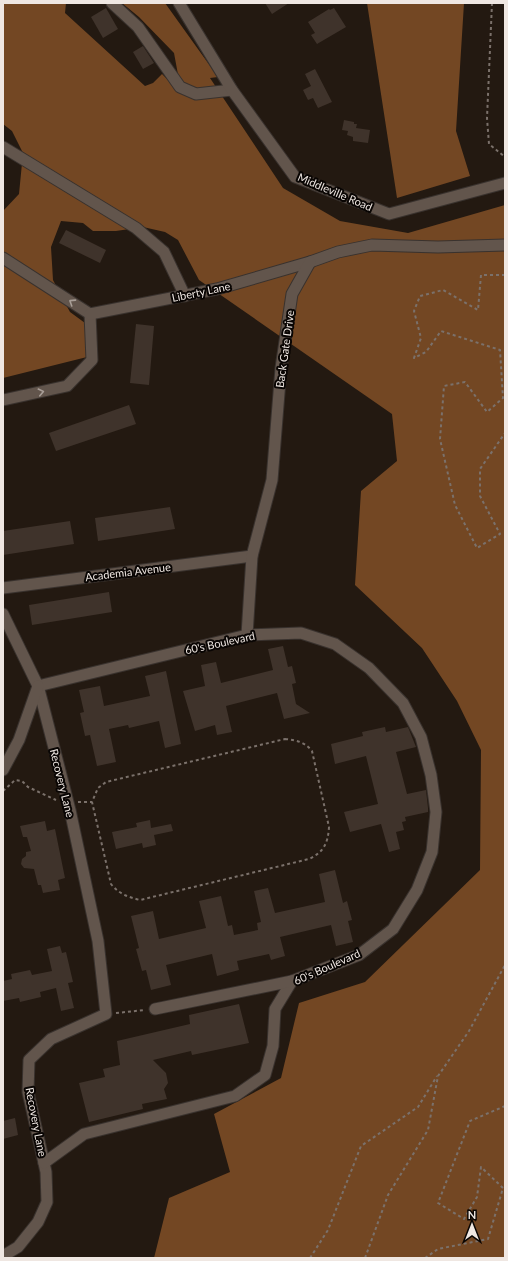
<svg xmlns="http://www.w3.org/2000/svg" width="508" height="1261" viewBox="0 0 508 1261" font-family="Lato,sans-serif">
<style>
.forest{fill:#734723}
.building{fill:#3f332b}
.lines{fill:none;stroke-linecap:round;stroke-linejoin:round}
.minor-casing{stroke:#39322e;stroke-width:13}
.path{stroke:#7b716b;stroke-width:2;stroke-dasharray:3 3;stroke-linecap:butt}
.minor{stroke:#62554c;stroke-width:11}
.oneway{stroke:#a89e97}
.labels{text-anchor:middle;stroke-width:4;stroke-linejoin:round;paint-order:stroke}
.street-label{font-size:11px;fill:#efe7e2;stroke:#090503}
</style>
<rect width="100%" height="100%" fill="#231911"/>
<!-- forest -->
<g class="forest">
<path d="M3,3h63l-1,10 80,73 8,-3 9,-9 8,8 9,-2 -5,-27 -35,-36 -17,-14h43l53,74 -8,1 73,110 57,33 68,12 97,-28v1053h-351l15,-60 61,-26 -16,-58 67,-36 18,-75 66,-21 115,-112 1,-120 -24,-49 -35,-53 -67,-63 6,-94 36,-30 -5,-47 -193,-134 -21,-40 -13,-8 -22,-5 -27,4h-23l-10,-8 -22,-2 -10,26 2,33 17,32 15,11 10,18 -8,16 -84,21v-167l16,-17 4,-41 -11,-22 -9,-7z"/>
<path d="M367,3h97l-8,128 14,45 -73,22z"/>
</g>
<!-- building -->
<g class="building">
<path d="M265,3h24l-17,11z"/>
<path d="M106,8l12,21 -15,9 -12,-21z"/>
<path d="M334,8l12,19 -29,17 -6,-9 4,-2 -7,-11 21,-13 1,1z"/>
<path d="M143,46l11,17 -11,6 -10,-17z"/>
<path d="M315,69l17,33 -14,6 -5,-10 -5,2 -5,-10 8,-4 -6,-12z"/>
<path d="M344,120l10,2v2h3l-1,4 14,2 -2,13 -15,-2v-4l-6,-2 1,-4 -6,-1z"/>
<path d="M66,230l40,20 -6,13 -41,-20z"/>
<path d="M136,324l18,2 -5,59 -19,-2z"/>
<path d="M129,405l7,19 -80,27 -7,-18z"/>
<path d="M170,507l5,22 -77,12 -3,-23z"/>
<path d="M70,521l4,23 -71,11v-24z"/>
<path d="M109,592l3,20 -80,13 -3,-20z"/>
<path d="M283,646l5,21 4,-1 4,17 -4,1 4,20 14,9 -26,6 -7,-26 -51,13 6,26 -15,3 -2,-10 -20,6 -12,-40 22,-5 -4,-21 15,-3 5,21 52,-13 -5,-21z"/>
<path d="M166,671l15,73 -16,4 -6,-27 -30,7 -1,-3 -19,4 7,33 -19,4 -7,-31 -5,1 -5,-23 4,-1 -5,-22 21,-4 4,20 46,-10 -5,-20z"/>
<path d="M385,727l1,5 22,-5 8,20 -20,5 11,42 19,-4 2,18v4l-23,5 1,4 -4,1 2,8 -8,2 4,17 -11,3 -8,-28 -31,8 -6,-20 34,-8 -12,-48 -31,8 -4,-20 32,-8 -1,-4z"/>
<path d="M150,820l1,8 20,-4 2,7 -19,4 2,10 -13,3 -1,-5 -26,6 -4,-17 25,-5 -1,-4z"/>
<path d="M45,821l2,10 8,-2 10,49 -7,2 2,10 -17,3 -2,-8h-3l-4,-16 -10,-1 -3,-4 1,-5 4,-3v-4l5,-1 -4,-14h-4l-3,-11z"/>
<path d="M335,870l8,33 4,-2 5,19 -4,1 5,21 -17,4 -5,-21 -51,12 5,19 -14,4 -2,-6 -32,7 2,9 -22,6 -5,-22 -46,11 5,20 -20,5 -5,-20 -4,1 -6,-22 3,-1 -8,-32 22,-5 6,28 47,-11 -7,-27 22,-5 7,30 4,-1 2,10 24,-5 -1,-7 4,-1 -7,-31 14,-3 7,25 50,-11 -6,-28z"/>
<path d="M60,946l2,7 4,-1 7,30 -5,1 6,25 -13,3 -5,-23 -16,4 1,5 -21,5 -1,-4 -16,3v-20l9,-2 -1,-5 19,-4 2,5 20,-4 -5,-22z"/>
<path d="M239,1004l10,39 -57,12 -1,-4 -38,9 13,13 2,10 -4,6 3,10 -25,5 1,5 -54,13 -10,-39 26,-6 -2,-8 17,-4 -3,-24 73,-17 -1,-9z"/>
<path d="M15,1118l3,17 -15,4v-18z"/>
</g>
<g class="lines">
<!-- minor casing -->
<g class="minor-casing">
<g id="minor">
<path d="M112,3l26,24 42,60 16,7 36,-4"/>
<path d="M179,3l53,87 63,87 94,37 116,-31"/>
<path d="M3,147l133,81 28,24 21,44"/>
<path d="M3,258l87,56 2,46 -25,26 -64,14"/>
<path d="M90,314l127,-25 93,-27 28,-10 34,-7 66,2 67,-2"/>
<path d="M3,588l249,-32"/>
<path d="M3,614l35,72 4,15 28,109 28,131 8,73 -55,25 -22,21 -1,32 18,80 1,30 -9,20 -20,25 -15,9"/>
<path d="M247,635l5,-79 20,-76 9,-112 11,-74 18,-32"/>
<path d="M38,686l209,-51 54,-2 34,11 34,24 34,35 18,34 10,38 5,37 -4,40 -15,38 -24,39 -34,26 -67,26 -17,28 -2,37 -8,29 -30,21 -151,38 -40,29"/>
<path d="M3,770l16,-30 19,-54"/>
<path d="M155,1009l137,-28"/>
</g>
</g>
<!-- path -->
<g class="path">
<path d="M492,3l-5,115 2,26 16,13"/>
<path d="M505,275h-24l-3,35 -35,-20 -23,6 -6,15 7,27 -7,20 12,-6 15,-21 59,19 3,48 -16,14 -22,-30 -21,4 -4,53 15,66 22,43 23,-14 -20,-38v-27l25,-36"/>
<path d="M285,739c11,1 20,3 27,12l17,76c-1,16 -5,25 -20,32l-169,41c-12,-3 -21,-6 -29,-16l-19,-82 6,-14 8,-6z"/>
<path d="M3,791l12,-11 7,1 6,6 28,13"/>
<path d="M78,802h14"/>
<path d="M116,1013l29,-3"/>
<path d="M310,1258l18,-28 33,-84 57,-39 19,-31"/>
<path d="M365,1258l23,-63 40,-65 10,-54 31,-45 36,-66"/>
<path d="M425,1258l13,-9 50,-10 15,-51 -22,-21 -4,30 -13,22 -26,-16 32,-82 35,-15"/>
</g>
<!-- minor -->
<use href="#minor" class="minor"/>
</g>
<!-- one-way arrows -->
<defs><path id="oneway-chevron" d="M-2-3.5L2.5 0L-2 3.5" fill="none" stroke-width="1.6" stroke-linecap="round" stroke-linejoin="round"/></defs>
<g class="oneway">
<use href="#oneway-chevron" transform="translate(72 302) rotate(-147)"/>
<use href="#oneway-chevron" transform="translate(41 392) rotate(-13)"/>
</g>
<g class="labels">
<!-- street labels -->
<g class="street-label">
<text transform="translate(335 192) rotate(23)" y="4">Middleville Road</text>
<text transform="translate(201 292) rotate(-12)" y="4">Liberty Lane</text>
<text transform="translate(285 349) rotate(-82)" y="4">Back Gate Drive</text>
<text transform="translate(128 572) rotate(-7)" y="4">Academia Avenue</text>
<text transform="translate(220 643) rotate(-12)" y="4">60's Boulevard</text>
<text transform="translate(62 783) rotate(76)" y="4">Recovery Lane</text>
<text transform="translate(327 967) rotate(-24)" y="4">60's Boulevard</text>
<text transform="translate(36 1122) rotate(79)" y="4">Recovery Lane</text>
</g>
</g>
<!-- border -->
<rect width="508" height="1261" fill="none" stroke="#efe7e2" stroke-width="8"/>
<!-- north arrow -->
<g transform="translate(472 1225)" stroke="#090503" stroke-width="3" paint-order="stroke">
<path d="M0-3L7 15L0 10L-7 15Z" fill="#efe7e2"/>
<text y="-6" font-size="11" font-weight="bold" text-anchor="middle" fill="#efe7e2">N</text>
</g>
</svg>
